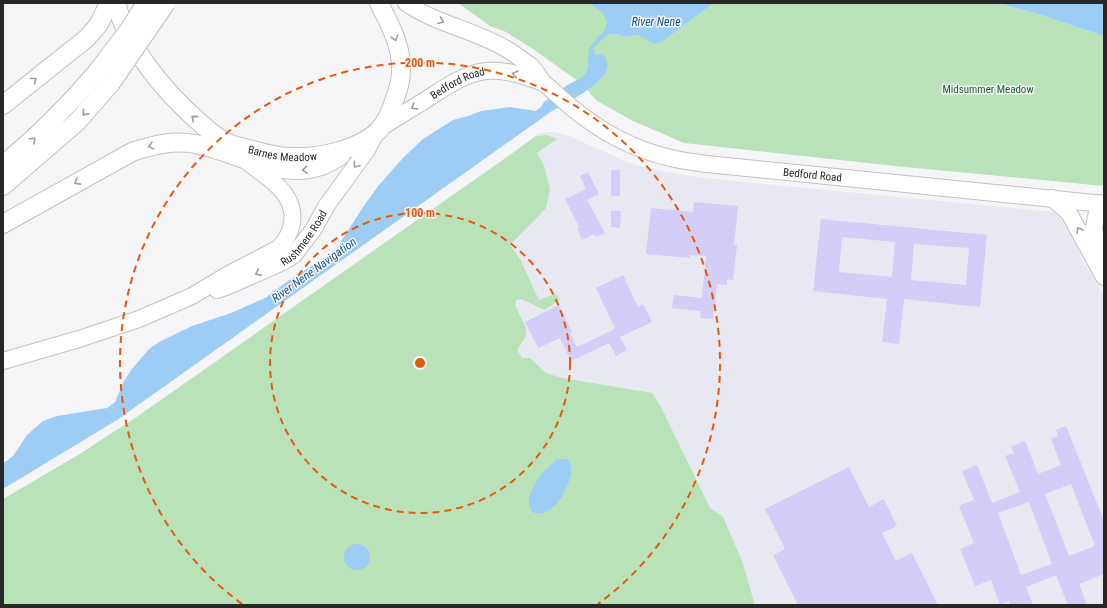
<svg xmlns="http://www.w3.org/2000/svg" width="1107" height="608" viewBox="0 0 1107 608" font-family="'Roboto Condensed',sans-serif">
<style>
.built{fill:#e7e8f1}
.green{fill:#b9e2b9}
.water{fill:#9dcdf5}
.building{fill:#d3cdf7;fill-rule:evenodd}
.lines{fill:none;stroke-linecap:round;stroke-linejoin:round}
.primary-casing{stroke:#c1c1c3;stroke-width:18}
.highway-casing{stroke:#c1c1c3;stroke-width:20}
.primary{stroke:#fff;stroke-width:16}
.highway{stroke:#fff;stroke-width:18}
.highway-bridge-casing{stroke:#c1c1c3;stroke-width:20;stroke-linecap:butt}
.highway-bridge{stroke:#fff;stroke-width:18}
.oneway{stroke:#9e9e9e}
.ring{fill:none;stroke:#e8590c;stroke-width:2;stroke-dasharray:7 5}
.labels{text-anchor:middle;stroke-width:3;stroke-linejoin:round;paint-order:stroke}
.street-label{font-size:11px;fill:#272727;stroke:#f5f5f7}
.park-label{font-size:11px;fill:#196623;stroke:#f5f5f7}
.water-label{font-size:12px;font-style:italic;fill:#165987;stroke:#f5f5f7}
.centre{fill:#e8590c;stroke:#f5f5f7;stroke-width:2}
.ring-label{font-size:12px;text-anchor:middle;font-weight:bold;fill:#e8590c;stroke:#f5f5f7;stroke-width:3;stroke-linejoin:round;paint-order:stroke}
</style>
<rect width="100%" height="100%" fill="#f5f5f7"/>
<!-- built -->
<path class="built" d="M554,132l15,4 63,28 29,7 43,7 350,34 14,15 16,35 20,33v310h-1101v-59l473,-327 62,-86z"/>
<!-- green -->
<g class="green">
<path d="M458,3h169l-23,31h11l9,3 13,-2 7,3 19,3 51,-38h282l42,11 66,22v150l-209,-20 -211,-23 -51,-22 -36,-20 -15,-17 -49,-35 -27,-17 -16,-6z"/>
<path d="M547,135l10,4 -20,14 7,13 6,23 -4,19 -36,37 10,14 19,41 16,-6 3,2 1,4 -14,10 -24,-11 -5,1 -1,5 11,23 -1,10 -8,12 5,8h8l16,15 16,5 90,15 8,12 50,103 13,9 19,44 13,44h-752v-106l75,-44 60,-39 366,-257 32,-23z"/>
</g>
<!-- water -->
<g class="water">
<path d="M588,3h126l-51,38 -8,3 -18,-9 -13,2 -9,-3h-6l-15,13v5l2,3 7,-1c3,4 6,10 4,15 -4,15 -41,35 -55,42l-435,309 -114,69v-26l5,-3 5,-4 14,-21 16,-14 14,-5 50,-8 8,-6 9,-21 7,-11 18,-21 10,-7 33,-16 39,-13 34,-15 23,-17 47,-30 26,-41 18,-25 24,-27 20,-19 30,-19 15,-4 13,-5 29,-4 26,4 5,-4 3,-5 25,-18 12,-6 5,-5 2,-7 1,-19 16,-17 2,-9 -6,-10z"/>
<path d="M996,3h108v33l-66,-22z"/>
<path d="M557,459h7l5,1c4,8 2,16 -1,24 -4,9 -9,19 -17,25 -13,8 -23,6 -22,-10 1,-5 4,-13 7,-17 5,-9 14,-16 21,-23z"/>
<circle cx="357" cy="557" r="13"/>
</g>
<!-- building -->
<g class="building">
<rect x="611" y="170" width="9" height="26"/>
<path d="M588,172l11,22 -12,6 18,33 -9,4 -2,-3 -12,6 -5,-12 2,-1 -14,-28 21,-10 -6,-13z"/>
<path d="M694,202l44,4 -4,39h3l-4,35 -6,-1v6l-10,-1 -4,35 -13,-1 1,-7 -29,-3 2,-13 28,3 4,-42 -16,-1v3l-44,-4 5,-46 42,4z"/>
<path d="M611,211h10l-1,17 -9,-1z"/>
<path d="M821,219l166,16 -7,72 -76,-8 -5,45 -17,-2 5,-43 -74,-8zM842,237l53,5 -3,35 -53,-5zM914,244l55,4 -3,37 -55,-5z"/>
<path d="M623,275l15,32 5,-3 9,18 -32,15 7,13 -11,6 -7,-13 -38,18 -11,-23 -22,10 -13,-26 34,-17 13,27 -2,1 7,14 38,-18 -19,-41z"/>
<path d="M1066,426l38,95v53l-25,10 8,21h-19l-12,-30 -30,12 7,18h-23l-1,-4 -9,4 -9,-25 -16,6 -15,-37 14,-6 -15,-37 15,-6 -12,-29 15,-6 15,38 28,-11 -15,-36 9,-3 -3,-6 14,-6 13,33 23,-9 -10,-26 7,-3 -2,-6zM1071,484l24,62 -26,10 -24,-62zM1029,502l23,62 -31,11 -23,-62z"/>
<path d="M849,467l20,40 15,-8 13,27 -15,7 14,28 16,-8 26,52h-140l-25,-50 12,-6 -20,-40z"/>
</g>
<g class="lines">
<!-- primary casing -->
<g class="primary-casing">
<g id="primary">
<path id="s1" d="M406,3c32,22 70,27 102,47 8,5 16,11 23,16 5,5 8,12 13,17 9,8 18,16 27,24 29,24 63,43 100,51 11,3 24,4 36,6l397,40"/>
<path id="s2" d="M380,128c15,-9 29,-18 44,-27 19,-12 40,-28 63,-30 20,-2 39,6 57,12"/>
<path d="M1052,198l17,15 35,64"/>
<path d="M1099,203l-5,24 1,7 9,25"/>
<path id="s3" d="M217,290l9,-3 57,-25 11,-7 19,-25 14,-25 40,-55 9,-18"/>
<path d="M3,361l76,-22 60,-20 53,-23 35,-21 52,-27c7,-8 11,-14 13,-25 5,-30 -26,-46 -46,-62"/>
</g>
</g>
<!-- highway casing -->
<g class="highway-casing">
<g id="highway">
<path id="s4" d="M116,3c12,45 47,87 82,118 8,7 16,15 26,20 8,5 19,7 29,9 13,4 27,7 41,7 26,1 67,-8 85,-27 7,-8 12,-19 15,-29 4,-10 7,-19 7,-30 1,-25 -11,-46 -22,-68"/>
<path d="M3,105l84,-67 12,-14 10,-21"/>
<path d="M3,165c34,-28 65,-59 94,-93"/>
<path d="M3,186l74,-64 34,-39"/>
<path d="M3,224l129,-72c21,-7 41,-12 63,-8 49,10 100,46 146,11"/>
</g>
</g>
<!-- primary -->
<use href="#primary" class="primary"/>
<!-- highway -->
<use href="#highway" class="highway"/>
<!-- highway-bridge casing -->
<g class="highway-bridge-casing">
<g id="highway-bridge">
<path d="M97,72l32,-42 17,-27"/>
<path d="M111,83l55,-80"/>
</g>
</g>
<!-- highway-bridge -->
<use href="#highway-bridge" class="highway-bridge"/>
</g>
<!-- one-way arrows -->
<defs><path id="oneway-chevron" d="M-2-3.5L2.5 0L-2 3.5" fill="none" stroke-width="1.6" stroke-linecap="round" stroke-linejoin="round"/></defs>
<g class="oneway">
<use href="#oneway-chevron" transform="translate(441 21) rotate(23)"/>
<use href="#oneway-chevron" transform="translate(395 38) rotate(71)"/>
<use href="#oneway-chevron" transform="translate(515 74) rotate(-168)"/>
<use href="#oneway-chevron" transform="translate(34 80) rotate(-38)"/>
<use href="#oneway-chevron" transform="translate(414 107) rotate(148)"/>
<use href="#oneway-chevron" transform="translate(85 113) rotate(131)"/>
<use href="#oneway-chevron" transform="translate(194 118) rotate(-139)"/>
<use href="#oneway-chevron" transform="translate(33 140) rotate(-43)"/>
<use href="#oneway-chevron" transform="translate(151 146) rotate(165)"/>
<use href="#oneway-chevron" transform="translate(356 165) rotate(126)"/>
<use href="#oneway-chevron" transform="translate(305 170) rotate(176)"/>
<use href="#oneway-chevron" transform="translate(77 182) rotate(151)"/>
<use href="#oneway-chevron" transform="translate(1079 230) rotate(-120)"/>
<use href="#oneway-chevron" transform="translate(258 273) rotate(156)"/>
</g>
<!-- distance rings -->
<g class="ring">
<circle cx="420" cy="363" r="150"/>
<path d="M242 604A300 300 0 1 1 598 604"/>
</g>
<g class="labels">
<!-- street labels -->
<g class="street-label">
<text dy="4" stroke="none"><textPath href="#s2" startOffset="90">Bedford Road</textPath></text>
<text dy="4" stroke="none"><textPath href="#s4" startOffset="239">Barnes Meadow</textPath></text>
<text dy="4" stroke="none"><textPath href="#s1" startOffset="454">Bedford Road</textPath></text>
<text dy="4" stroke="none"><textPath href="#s3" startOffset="104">Rushmere Road</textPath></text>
</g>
<!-- park labels -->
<g class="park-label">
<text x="988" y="93">Midsummer Meadow</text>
</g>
<!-- water labels -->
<g class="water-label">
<text x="656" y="26">River Nene</text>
<text transform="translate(314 270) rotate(-36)" y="4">River Nene Navigation</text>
</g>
</g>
<circle cx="420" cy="363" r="6" class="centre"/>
<g class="ring-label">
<text x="420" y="67">200 m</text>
<text x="420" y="217">100 m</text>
</g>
<!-- border -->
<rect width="1107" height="608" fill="none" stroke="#272727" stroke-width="8"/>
</svg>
